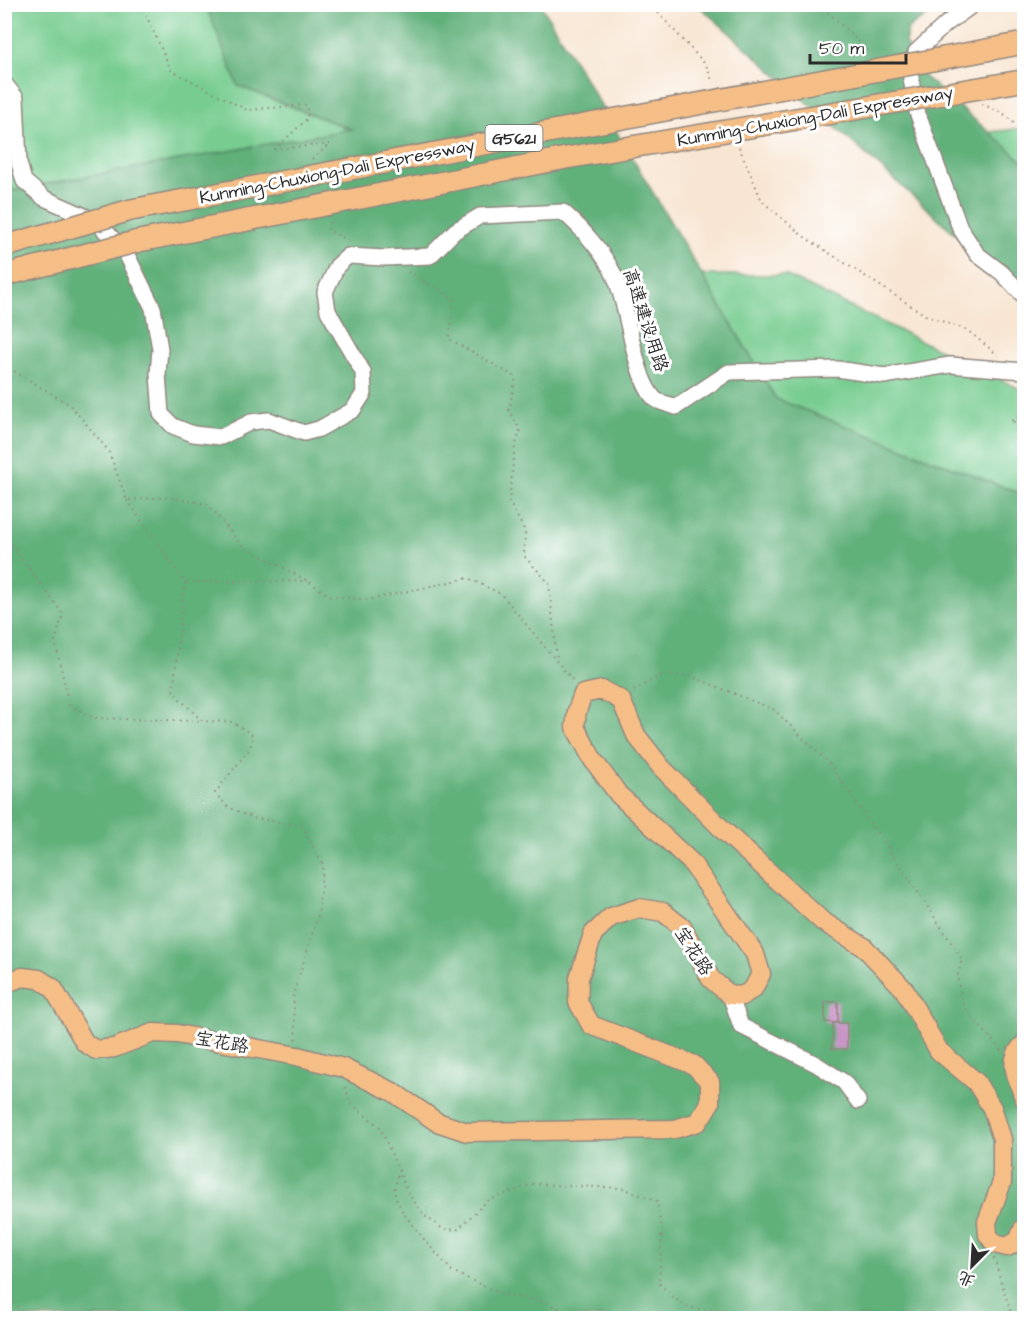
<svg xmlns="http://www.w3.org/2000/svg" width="1029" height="1323" viewBox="0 0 1029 1323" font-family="'Architects Daughter','LXGW WenKai TC',sans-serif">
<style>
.green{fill:#77cc90;stroke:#517c5e;stroke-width:1.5}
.forest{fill:#61b07a;stroke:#466e52;stroke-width:1.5}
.building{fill:#c995c7}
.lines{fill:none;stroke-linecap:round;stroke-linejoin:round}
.minor-casing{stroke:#92887f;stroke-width:18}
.major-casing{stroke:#92887f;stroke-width:21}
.path{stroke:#92887f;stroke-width:2;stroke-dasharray:1.5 4.5;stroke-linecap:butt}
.minor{stroke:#fff;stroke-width:15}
.major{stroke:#f6be87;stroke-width:18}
.highway-bridge-casing{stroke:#92887f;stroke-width:24;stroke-linecap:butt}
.highway-bridge{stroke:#f6be87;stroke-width:21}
.labels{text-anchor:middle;stroke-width:6;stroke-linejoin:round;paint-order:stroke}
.shield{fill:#fff;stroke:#6b6b6b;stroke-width:1.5}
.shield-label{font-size:16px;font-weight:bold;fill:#2b2b2b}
.street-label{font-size:18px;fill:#2b2b2b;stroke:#fff}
</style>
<rect width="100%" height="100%" fill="#fff"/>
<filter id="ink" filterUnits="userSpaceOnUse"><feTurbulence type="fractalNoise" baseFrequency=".0167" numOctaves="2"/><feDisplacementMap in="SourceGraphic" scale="12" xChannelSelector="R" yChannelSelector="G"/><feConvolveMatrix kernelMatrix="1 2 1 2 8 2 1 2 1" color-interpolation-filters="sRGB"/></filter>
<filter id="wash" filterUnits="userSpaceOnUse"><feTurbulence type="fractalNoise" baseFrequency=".008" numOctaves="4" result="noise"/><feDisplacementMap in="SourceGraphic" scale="24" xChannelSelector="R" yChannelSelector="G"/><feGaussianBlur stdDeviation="1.35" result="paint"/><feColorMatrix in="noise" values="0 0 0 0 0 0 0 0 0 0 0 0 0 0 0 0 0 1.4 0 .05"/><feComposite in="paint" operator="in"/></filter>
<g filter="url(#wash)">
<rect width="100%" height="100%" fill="#f8e6d3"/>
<!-- green -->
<g class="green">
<path d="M206,4l32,82 114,44 -346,61 -1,-186z"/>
<path d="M1024,128v34l-35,-30z"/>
<path d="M702,275h83l235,114 4,-2v108l-248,-96z"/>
</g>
<!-- forest -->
<g class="forest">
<path d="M206,5h335l235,394 248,96v823h-1019v-1204l2,77 344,-62 -113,-43z"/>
<path d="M698,5h253l-33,16 -10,8 -3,13 15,31 104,89v133z"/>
</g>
<g id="blocks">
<!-- building -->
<g class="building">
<path d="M825,1002h13v21l-13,-1z"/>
<path d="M833,1023h14v26h-15z"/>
</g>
</g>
</g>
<g filter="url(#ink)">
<use href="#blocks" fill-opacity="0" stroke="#92887f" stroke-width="1.5"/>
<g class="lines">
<!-- minor casing -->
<g class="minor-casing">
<g id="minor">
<path d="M974,4l-28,20 -30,28 -6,21 7,39 43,116 17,26 25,19 22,23"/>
<path d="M4,83l12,15 3,65 5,18 20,17 52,23 30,32 27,55 7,41 -2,25 3,40 12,12 20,8 28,3 30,-15 18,-2 35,13 15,-4 34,-19 11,-17 -1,-21 -35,-61 -3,-19 12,-26 11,-10 36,2 46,-2 25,-25 25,-15 83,-4c19,16 42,42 52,65 13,28 19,103 40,122 4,4 15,5 21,8l53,-35 108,-3 47,7 66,-11 74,6"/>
<path d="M730,995l11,31 75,38 28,18 14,19"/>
</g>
</g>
<!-- major casing -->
<g class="major-casing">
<g id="major">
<path d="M4,984l18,-7 17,2 14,9 32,55 11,7 18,-2 39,-15 24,1 120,22 46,12 50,24 44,30 30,10 208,-3 23,-7 12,-19v-21l-16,-17 -103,-40 -13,-23 1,-24 14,-44 18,-17 28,-9 24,4 19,15 29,52 19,16 12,1 11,-7 8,-15 -6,-20 -64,-92 -72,-67 -26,-35 -18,-33 2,-16 6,-17 19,-4 19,10 15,35 25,32 62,63 99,91 42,26 40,42 35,62 37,31 16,26 10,31v43l-15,40 1,13 7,9 12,3 11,-6 6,-14"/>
<path d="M1024,1044c-18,17 -6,34 0,54"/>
</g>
</g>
<!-- path -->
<g class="path">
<path d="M141,4l30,66 76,40 60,-5 1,13 -33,31 55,-5 -18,15"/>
<path d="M650,4l56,61 7,18"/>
<path d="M819,4l52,49"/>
<path d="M982,104l22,10 20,18"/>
<path d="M739,147l23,54 41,35 124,80 40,14 31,25"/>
<path d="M330,222l-2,8 22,11"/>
<path d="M408,272l46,26 -5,41 67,38 -7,33 11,20 -6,22 -5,50 16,29 -1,25 25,27 8,77"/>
<path d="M4,365l66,40 38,45 19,50 41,-3 40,7 33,41 67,36 20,14 40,5 100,-22 33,16 73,88"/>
<path d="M1024,416l-14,5 14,4"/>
<path d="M127,500l58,82 122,-1"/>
<path d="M4,535l59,79 -8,27 14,64 25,13 108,3"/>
<path d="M185,582l-12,110 29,29 30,1 21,13 -3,13 -35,45 13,14 25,11 49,8 21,39 -5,51 -25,79 3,46"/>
<path d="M634,691l28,-17 28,2 83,33 55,53 88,127 46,70 -5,19 7,29 38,45"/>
<path d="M1024,1029v-7"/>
<path d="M345,1087l5,16 30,24 29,68 17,22 17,12 14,1 30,-29 45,-17 90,4 35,13 5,32 -3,50 14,14 16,11 42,3 27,7"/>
<path d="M399,1170l-5,21 3,10 7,13 23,29 25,28 46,22 47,9 36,16"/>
<path d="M994,1258l16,52v8"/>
<path d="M4,1294l18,18 3,6"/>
</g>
<!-- minor -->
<use href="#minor" class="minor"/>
<!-- major -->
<use href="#major" class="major"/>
<!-- highway-bridge casing -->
<g class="highway-bridge-casing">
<g id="highway-bridge">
<path d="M6,246l125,-36 893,-167"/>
<path d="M9,274l130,-33 320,-62 107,-21 455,-77"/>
</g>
</g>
<!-- highway-bridge -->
<use href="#highway-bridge" class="highway-bridge"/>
</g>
</g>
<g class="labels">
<!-- shield labels -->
<rect class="shield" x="485.5" y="125" width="57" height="26" rx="4.5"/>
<g class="shield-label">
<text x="514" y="144">G5621</text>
</g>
<!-- street labels -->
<g class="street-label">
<text transform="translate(815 116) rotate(-10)" y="6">Kunming-Chuxiong-Dali Expressway</text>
<text transform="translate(337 171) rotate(-11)" y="6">Kunming-Chuxiong-Dali Expressway</text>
<text transform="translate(646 320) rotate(72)" y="6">高速建设用路</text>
<text transform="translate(694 951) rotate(57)" y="6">宝花路</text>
<text transform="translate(222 1042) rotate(10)" y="6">宝花路</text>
</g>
</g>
<!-- margin -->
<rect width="1029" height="1323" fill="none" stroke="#fff" stroke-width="24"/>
<!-- north arrow -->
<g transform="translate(972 1266) rotate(204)" stroke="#ffffff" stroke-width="4.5" paint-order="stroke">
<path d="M0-4.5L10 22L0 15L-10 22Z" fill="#2b2b2b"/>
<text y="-9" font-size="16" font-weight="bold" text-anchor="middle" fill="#2b2b2b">北</text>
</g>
<!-- scale -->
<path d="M810 54v9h96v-9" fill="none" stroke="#2b2b2b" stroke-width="3"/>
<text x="819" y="54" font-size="18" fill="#2b2b2b" stroke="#ffffff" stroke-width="4.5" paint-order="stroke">50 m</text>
</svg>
